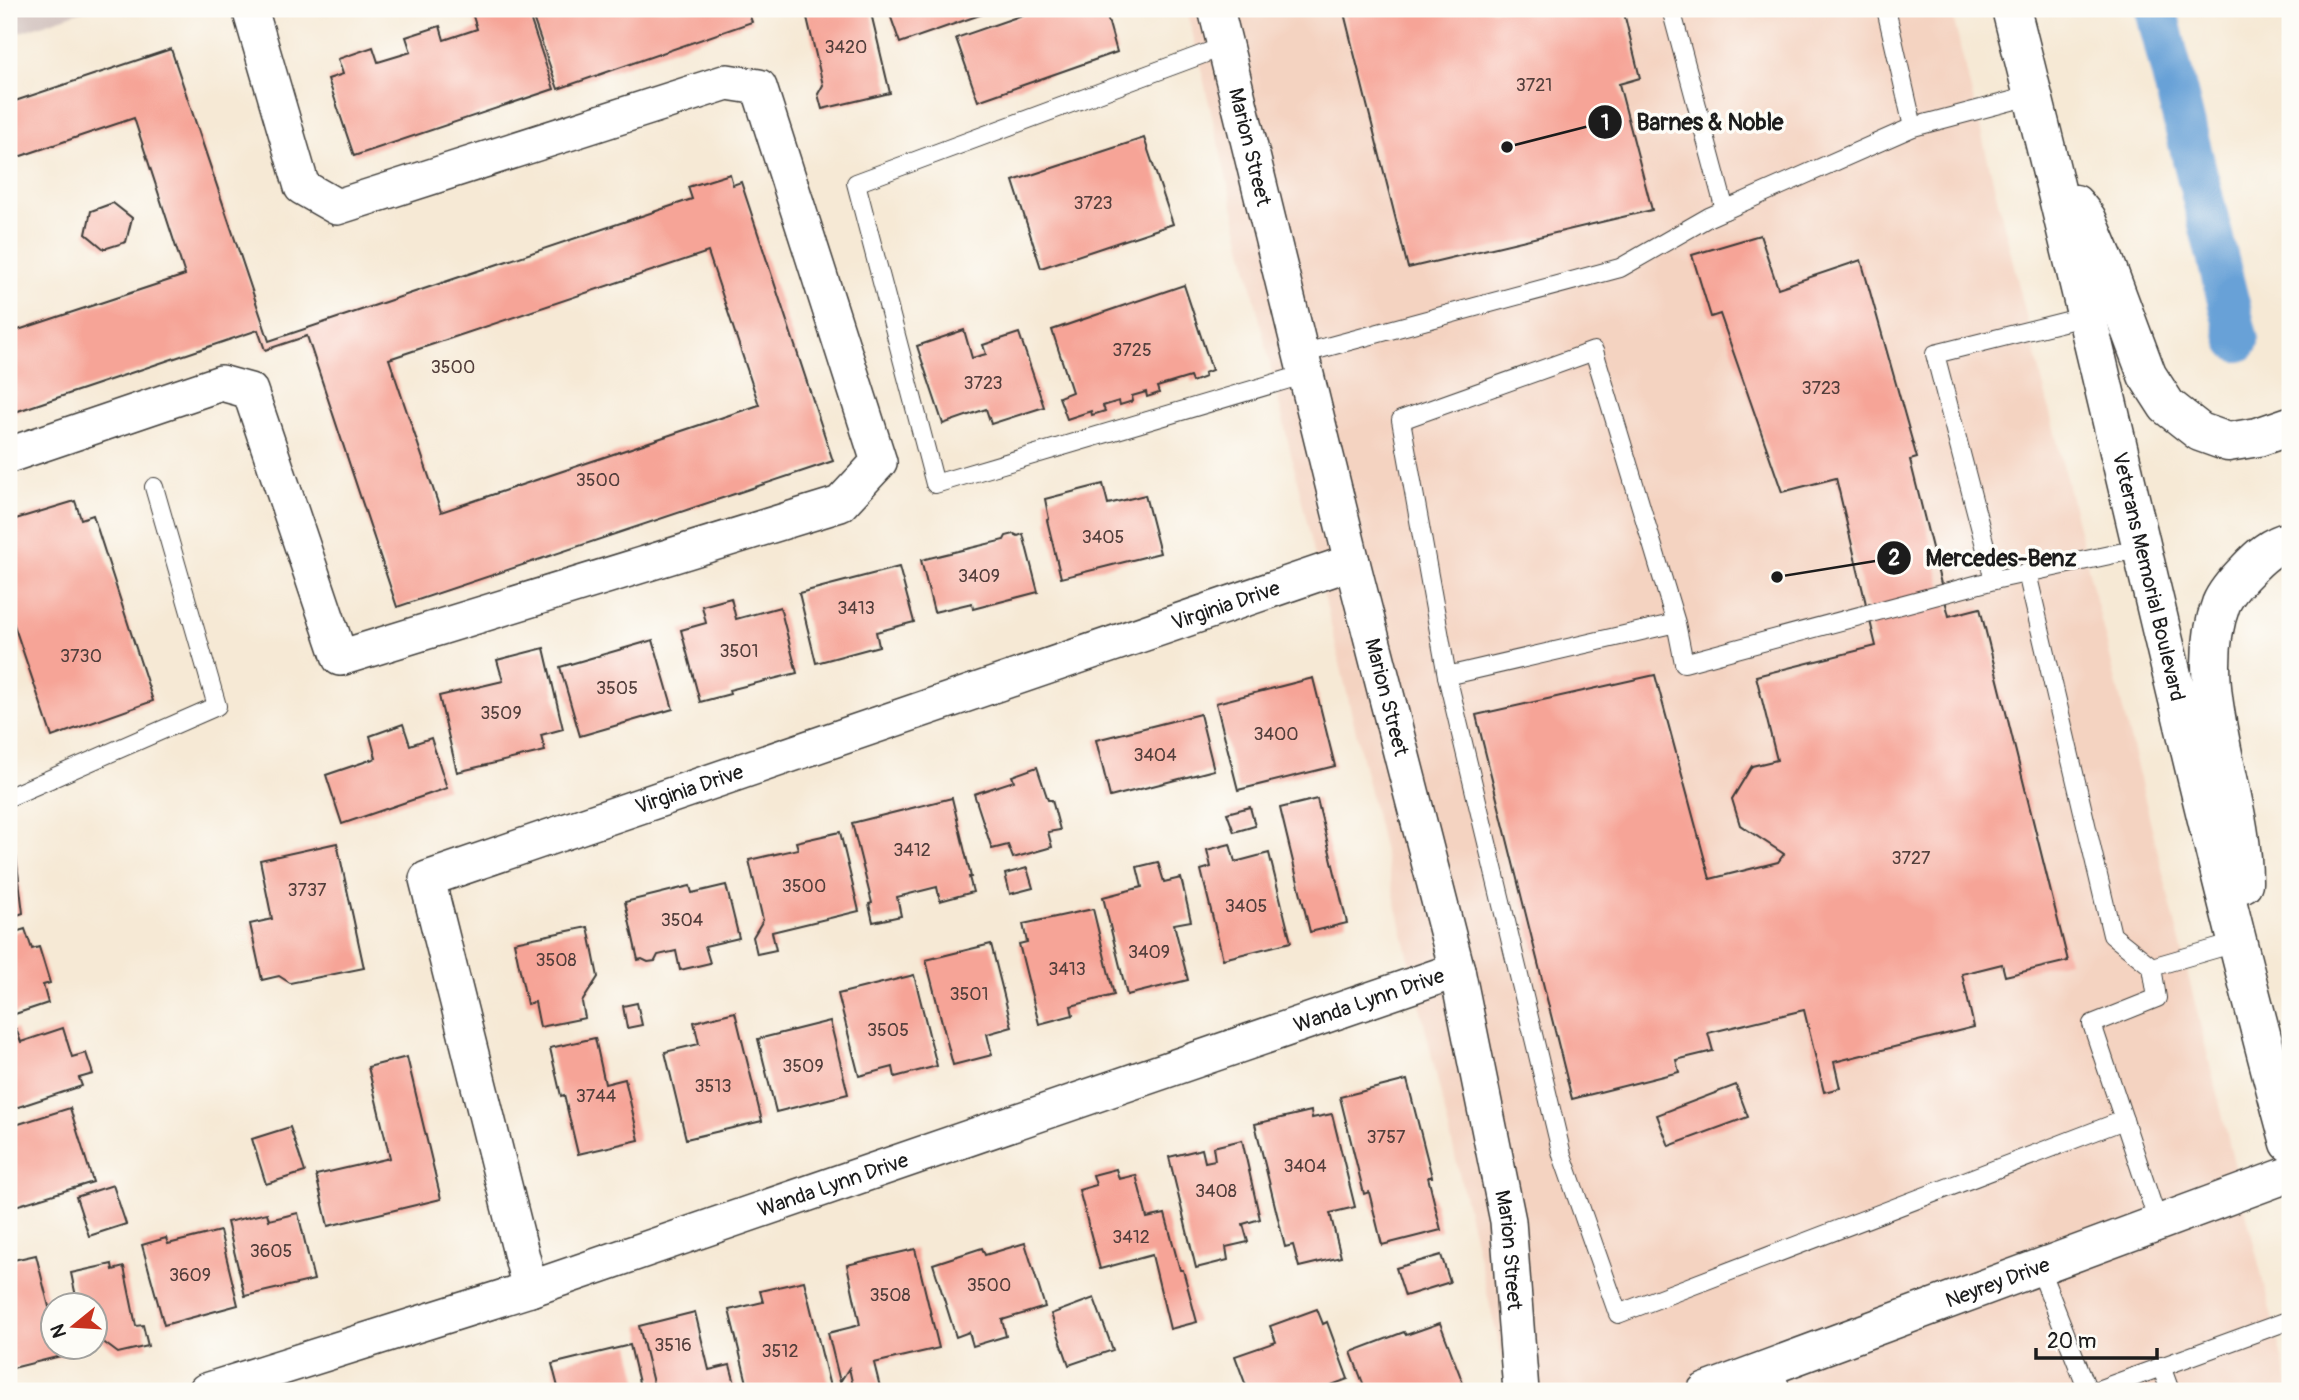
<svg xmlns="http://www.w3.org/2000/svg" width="2299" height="1400" viewBox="0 0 2299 1400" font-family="Pangolin,sans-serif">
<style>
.built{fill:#f4d3c1}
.industrial{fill:#d0c0bc}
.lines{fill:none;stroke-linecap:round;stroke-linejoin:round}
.canal{stroke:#68a1d7;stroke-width:42}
.building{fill:#f6a497;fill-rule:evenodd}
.service-casing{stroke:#3d3b38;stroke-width:20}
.minor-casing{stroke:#3d3b38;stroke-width:38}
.primary-casing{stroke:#3d3b38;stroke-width:41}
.service{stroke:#fff;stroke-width:18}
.minor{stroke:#fff;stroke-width:35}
.primary{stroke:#fff;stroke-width:38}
.labels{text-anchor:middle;stroke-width:7;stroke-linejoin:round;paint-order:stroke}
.number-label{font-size:18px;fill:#523e3b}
.street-label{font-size:21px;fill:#1c1c1c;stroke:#fdfcf7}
.leader{fill:none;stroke:#1c1c1c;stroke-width:2.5}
.callout-dot{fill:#1c1c1c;stroke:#fdfcf7;stroke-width:2.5}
.mark-label{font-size:21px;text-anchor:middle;font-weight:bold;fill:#fff}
.callout-label{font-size:23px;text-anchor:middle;font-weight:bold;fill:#1c1c1c;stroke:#fdfcf7;stroke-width:7;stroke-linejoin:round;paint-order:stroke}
</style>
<rect width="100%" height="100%" fill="#fdfcf7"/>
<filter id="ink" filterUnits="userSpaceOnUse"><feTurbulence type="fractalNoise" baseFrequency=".0143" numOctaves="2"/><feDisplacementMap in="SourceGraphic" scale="14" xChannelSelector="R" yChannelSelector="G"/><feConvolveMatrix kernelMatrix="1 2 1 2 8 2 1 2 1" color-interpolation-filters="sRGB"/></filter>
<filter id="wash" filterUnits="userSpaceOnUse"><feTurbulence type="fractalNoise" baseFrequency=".00686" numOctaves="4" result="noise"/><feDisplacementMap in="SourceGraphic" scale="28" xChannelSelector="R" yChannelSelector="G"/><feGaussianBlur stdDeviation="1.57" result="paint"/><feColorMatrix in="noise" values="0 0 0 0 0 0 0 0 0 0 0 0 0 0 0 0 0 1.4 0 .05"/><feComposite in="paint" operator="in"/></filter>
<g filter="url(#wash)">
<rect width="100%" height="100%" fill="#f6e9d5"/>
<!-- built -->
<path class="built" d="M1187,9h764l339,1382h-780z"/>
<!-- industrial -->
<path class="industrial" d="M9,9h79l-79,27z"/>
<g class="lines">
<!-- canal -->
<path class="canal" d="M2156,9l82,332"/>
</g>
<g id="blocks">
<!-- building -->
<g class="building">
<path d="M487,9h22l3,8 16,-5 26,77 -200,67 -26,-77 15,-5 -5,-15 35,-12 5,15 33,-10 -5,-15 34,-11 4,14 33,-11 -5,-16z"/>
<path d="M530,9h217l5,13 -194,67z"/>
<path d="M805,9h65l20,84 -68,16 -4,-15 5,-9z"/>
<path d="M888,9h109l-97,34z"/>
<path d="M1040,9h65l12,43 -139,49 -22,-63z"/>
<path d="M1343,9h280l17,69 -21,6 33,126 -244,58z"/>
<path d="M171,49l98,292 423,-142 -4,-12 42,-13 3,11 8,-3 92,279 -436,146 -90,-271 -42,14 -7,-20 -249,84v-81l176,-58 -51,-157 -125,42v-57zM708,252l51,153 -318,107 -52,-153z"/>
<path d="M1144,138l29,86 -132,44 -28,-87z"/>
<path d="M113,203l19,15 -6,24 -22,7 -18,-15 5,-23z"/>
<path d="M1760,235l18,53 83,-28 56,198 -7,2 39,156 31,-8 88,353 -63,15 -3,-12 -40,10 12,53 -140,35 6,26 -16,4 -20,-82 -96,23 5,18 -37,9 3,12 -107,27 -96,-384 179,-40 55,204 68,-17 6,-8 -44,-29 -8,-26 20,-33 25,-6 -21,-84 120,-30 -40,-168 -54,14 -62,-178 -9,3 -19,-62z"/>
<path d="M1184,285l28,85 -8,3 1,4 -13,5 -2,-5 -33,10 2,6 -12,4 -1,-5 -14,4 1,5 -13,4 -1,-4 -16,5 2,5 -13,4 -1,-4 -24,8 -8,-22 13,-5 -20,-62z"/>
<path d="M964,330l8,28 14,-4 -3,-9 36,-12 25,74 -53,17 -5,-15 -43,15 -26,-78z"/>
<path d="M1103,484l5,20 37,-9 15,58 -99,25 -14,-58 2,-1 -4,-20z"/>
<path d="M75,501l6,18 12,-4 60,186 -101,36 -43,-127v-89z"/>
<path d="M1014,534l4,2 5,-2 15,58 -65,17 -1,-6 -38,9 -13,-52 83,-20 2,-4z"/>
<path d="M899,567l15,55 -38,10 3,14 -63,17 -17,-70z"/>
<path d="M731,598l5,21 44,-12 17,66 -68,17 1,4 -30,8 -19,-72 25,-7 -4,-17z"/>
<path d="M653,640l20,69 -93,27 -20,-69z"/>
<path d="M544,648l19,81 -22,6 4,16 -88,21 -18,-76 64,-15 -6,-21z"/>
<path d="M1313,678l22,88 -97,24 -22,-87z"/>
<path d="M1200,714l14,56 -104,27 -14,-57z"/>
<path d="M403,724l7,21 21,-7 16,50 -105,36 -16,-49 50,-17 -6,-22z"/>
<path d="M1037,767l11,33h4l8,30 -12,2 4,15 -39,11 -5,-13 -16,4 -18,-55 40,-13 -2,-5z"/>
<path d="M952,798l19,79h-2l4,15 -33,9 -3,-14 -40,10 4,19 -28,6 -4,-18 3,-1 -20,-80z"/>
<path d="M1317,799l30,124 -37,9 -30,-124z"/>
<path d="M1250,807l5,19 -21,6 -7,-19z"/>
<path d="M13,831l10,82 -14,5v-85z"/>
<path d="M840,832l19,79 -87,21 4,18 -19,4 -4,-17 10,-17 -14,-60 49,-11 -2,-7z"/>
<path d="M337,843l27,125 -74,15 -11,-7 -17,4 -12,-56 22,-5 -12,-59z"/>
<path d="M1230,844l5,18 34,-9 22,89 -68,17 -22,-89 10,-3 -4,-17z"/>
<path d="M1158,862l6,20 17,-4 10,43 -17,3 14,56 -61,15 -24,-98 39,-10 -5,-20z"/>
<path d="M1027,868l6,20 -23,6 -5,-20z"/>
<path d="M726,885l13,53 -34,8 5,17 -30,7 -4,-19 -18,4 -3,6 -7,1 -6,-3 -4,1 -13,-58 65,-16 2,7z"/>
<path d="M1093,909l21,86 -43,11 2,9 -34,9 -20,-80 8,-2 -4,-18z"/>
<path d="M588,927l10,50 -16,25 3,16 -45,9 -5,-25 -8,2 -13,-62z"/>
<path d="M25,929l7,20 7,-2 11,36 -7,2 5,18 -39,13v-82z"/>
<path d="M991,944l21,83 -25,7 5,21 -39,10 -27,-105z"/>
<path d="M914,975l23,91 -42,11 -2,-10 -34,9 -21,-82z"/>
<path d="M637,1003l5,22 -15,3 -4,-22z"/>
<path d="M735,1012l27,109 -76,18 -21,-87 34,-8 -5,-22z"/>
<path d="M830,1021l18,73 -72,18 -18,-73z"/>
<path d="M63,1028l9,29 14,-4 7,21 -14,4 3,8 -73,24v-79l7,-2 5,13z"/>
<path d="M595,1038l10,46 20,-5 14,61 -61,14 -14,-59 -3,1 -11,-48z"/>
<path d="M407,1057l34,142 -113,27 -12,-51 74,-17 -22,-91z"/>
<path d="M1407,1080l25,97h-4l13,53 -59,15 -13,-53 -5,2 -24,-97z"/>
<path d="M1736,1085l12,32 -79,29 -12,-31z"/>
<path d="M70,1108l23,74 -84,26v-81z"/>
<path d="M1311,1111l1,7 20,-4 23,93 -25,6 11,44 -42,10 -6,-22 -8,2 -30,-123z"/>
<path d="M290,1127l15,45 -39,12 -14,-45z"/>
<path d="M1242,1140l18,79 -17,5 5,18 -22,5 2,13 -32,8 -27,-111 33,-8 3,13 10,-2 -2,-13z"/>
<path d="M1116,1169l3,10 17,-4 11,43 18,-4 15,56h3l14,52 -27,7 -18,-74 -52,14 -21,-79 17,-5 -3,-10z"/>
<path d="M113,1185l13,39 -37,12 -13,-39z"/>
<path d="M267,1213l2,7 29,-7 16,67 -69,16 -18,-74z"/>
<path d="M220,1231l18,74 -74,20 -22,-80 24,-7 2,6z"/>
<path d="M1025,1243l20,64 -43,13 4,16 -33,10 -4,-14 -13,5 -23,-73 49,-16 3,7z"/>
<path d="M915,1249l24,99 -65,15 7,28h-27l-5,-23 -9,14 -12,-49 32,-8 -13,-60z"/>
<path d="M36,1255l13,52 3,-1v42h20l1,5 -64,16v-108z"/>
<path d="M1441,1255l9,27 -45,14 -9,-28z"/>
<path d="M112,1264l1,6 11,-3 12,59 7,-1 5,21 -30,7 -16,-12 -8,2v-37h-16l-7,-33z"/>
<path d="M804,1281l27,110h-82l-20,-81 34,-8 -3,-11z"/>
<path d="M1094,1298l19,52 -44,15 -18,-51z"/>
<path d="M1317,1309l6,15 4,-2 21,57 -33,12h-67l-13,-35 41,-14 -6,-16z"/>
<path d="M695,1312l14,58 21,-5 7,26h-82l-16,-65z"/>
<path d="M1440,1323l26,68h-100l-15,-39 53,-20 2,3z"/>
<path d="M630,1345l11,46h-82l-7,-27z"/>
</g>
</g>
</g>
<g filter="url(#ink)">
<use href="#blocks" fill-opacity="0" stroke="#3d3b38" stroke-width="2"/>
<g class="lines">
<!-- service casing -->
<g class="service-casing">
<g id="service">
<path d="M1671,9l54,201"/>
<path d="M1886,9l27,118"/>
<path d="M1225,46l-369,137 79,301 371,-110"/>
<path d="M1301,354l319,-86 89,-51 204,-90 121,-32"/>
<path d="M2027,573l85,362 40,32"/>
<path d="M1994,580l148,-32"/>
<path d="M1676,623l-82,-272 -193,69 46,256 229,-53 8,40 310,-83 -59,-226 152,-38"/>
<path d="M1447,676l115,479 56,159 506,-194"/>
<path d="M9,797l208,-91 -63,-219"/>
<path d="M2158,1222l-66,-198 65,-26 -5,-31 90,-26"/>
<path d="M2039,1267l49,124"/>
<path d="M1772,1366l10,25"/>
<path d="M2161,1366l9,25"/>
<path d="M2095,1391l195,-71"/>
</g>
</g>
<!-- minor casing -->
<g class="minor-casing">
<g id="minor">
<path id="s1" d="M1216,9l136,553 105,408 51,251 13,170"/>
<path d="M9,455l212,-72 29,8 90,267 500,-154 39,-42 -120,-375 -32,-5 -390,125 -35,-20 -52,-178"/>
<path id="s2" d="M530,1289l-103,-410 925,-317"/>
<path id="s3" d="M206,1391l324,-102 927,-319"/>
<path id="s4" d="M1705,1391l585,-217"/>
</g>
</g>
<!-- primary casing -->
<g class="primary-casing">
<g id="primary">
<path id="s5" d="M2011,9c97,377 177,759 279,1134"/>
<path d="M2075,204l12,15 16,38 44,118 20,31 33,26 28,10 30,-5 32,-11"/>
<path d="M2243,883c1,-89 -54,-194 -22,-279 5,-12 17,-25 26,-34 12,-13 25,-25 43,-29"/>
</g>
</g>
<!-- service -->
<use href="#service" class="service"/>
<!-- minor -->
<use href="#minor" class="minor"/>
<!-- primary -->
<use href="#primary" class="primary"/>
</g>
</g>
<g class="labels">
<!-- number labels -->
<g class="number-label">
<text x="846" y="53">3420</text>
<text x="1534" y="91">3721</text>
<text x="1093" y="209">3723</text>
<text x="1132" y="356">3725</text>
<text x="453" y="373">3500</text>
<text x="983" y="389">3723</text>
<text x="1821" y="394">3723</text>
<text x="598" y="486">3500</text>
<text x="1103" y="543">3405</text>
<text x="979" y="582">3409</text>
<text x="856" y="614">3413</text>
<text x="739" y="657">3501</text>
<text x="81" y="662">3730</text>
<text x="617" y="694">3505</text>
<text x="501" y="719">3509</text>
<text x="1276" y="740">3400</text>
<text x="1155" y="761">3404</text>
<text x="912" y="856">3412</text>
<text x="1911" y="864">3727</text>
<text x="804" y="892">3500</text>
<text x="307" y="896">3737</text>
<text x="1246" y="912">3405</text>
<text x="682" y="926">3504</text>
<text x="1149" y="958">3409</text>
<text x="556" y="966">3508</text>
<text x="1067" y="975">3413</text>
<text x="969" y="1000">3501</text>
<text x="888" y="1036">3505</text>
<text x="803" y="1072">3509</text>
<text x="713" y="1092">3513</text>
<text x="596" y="1102">3744</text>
<text x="1386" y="1143">3757</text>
<text x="1305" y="1172">3404</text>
<text x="1216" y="1197">3408</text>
<text x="1131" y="1243">3412</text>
<text x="271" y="1257">3605</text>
<text x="190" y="1281">3609</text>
<text x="989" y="1291">3500</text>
<text x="890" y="1301">3508</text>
<text x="673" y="1351">3516</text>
<text x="780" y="1357">3512</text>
</g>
<!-- street labels -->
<g class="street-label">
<text dy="7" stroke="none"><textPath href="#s1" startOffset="142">Marion Street</textPath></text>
<text dy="7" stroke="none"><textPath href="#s5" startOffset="584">Veterans Memorial Boulevard</textPath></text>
<text dy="7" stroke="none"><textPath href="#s2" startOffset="1267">Virginia Drive</textPath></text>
<text dy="7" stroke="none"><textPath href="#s1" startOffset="709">Marion Street</textPath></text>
<text dy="7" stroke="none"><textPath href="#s2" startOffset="700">Virginia Drive</textPath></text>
<text dy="7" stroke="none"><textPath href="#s3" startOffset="1227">Wanda Lynn Drive</textPath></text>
<text dy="7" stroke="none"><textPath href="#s3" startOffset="660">Wanda Lynn Drive</textPath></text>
<text dy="7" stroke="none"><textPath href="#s1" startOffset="1276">Marion Street</textPath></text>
<text dy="7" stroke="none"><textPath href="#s4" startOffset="312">Neyrey Drive</textPath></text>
</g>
</g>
<!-- callouts -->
<path class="leader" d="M1507 147L1605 122M1777 577L1894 558"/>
<g class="callout-dot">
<circle cx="1507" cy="147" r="7"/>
<circle cx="1777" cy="577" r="7"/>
<circle cx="1605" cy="122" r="18"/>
<circle cx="1894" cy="558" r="18"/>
</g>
<g class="mark-label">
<text x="1605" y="130">1</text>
<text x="1894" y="565">2</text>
</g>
<g class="callout-label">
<text x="1710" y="130">Barnes &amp; Noble</text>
<text x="2001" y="566">Mercedes-Benz</text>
</g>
<!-- margin -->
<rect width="2299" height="1400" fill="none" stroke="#fdfcf7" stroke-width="35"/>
<!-- north arrow -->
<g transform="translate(74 1326) rotate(252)"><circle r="33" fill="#fdfcf7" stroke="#a3a29f" stroke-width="2"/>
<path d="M0-5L12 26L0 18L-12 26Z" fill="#c8321e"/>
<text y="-10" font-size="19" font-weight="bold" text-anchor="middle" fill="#1c1c1c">N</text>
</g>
<!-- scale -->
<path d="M2036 1348v10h121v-10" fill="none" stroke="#1c1c1c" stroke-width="3.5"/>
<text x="2047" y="1348" font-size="21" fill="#1c1c1c" stroke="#fdfcf7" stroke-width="5" paint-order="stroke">20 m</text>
</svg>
